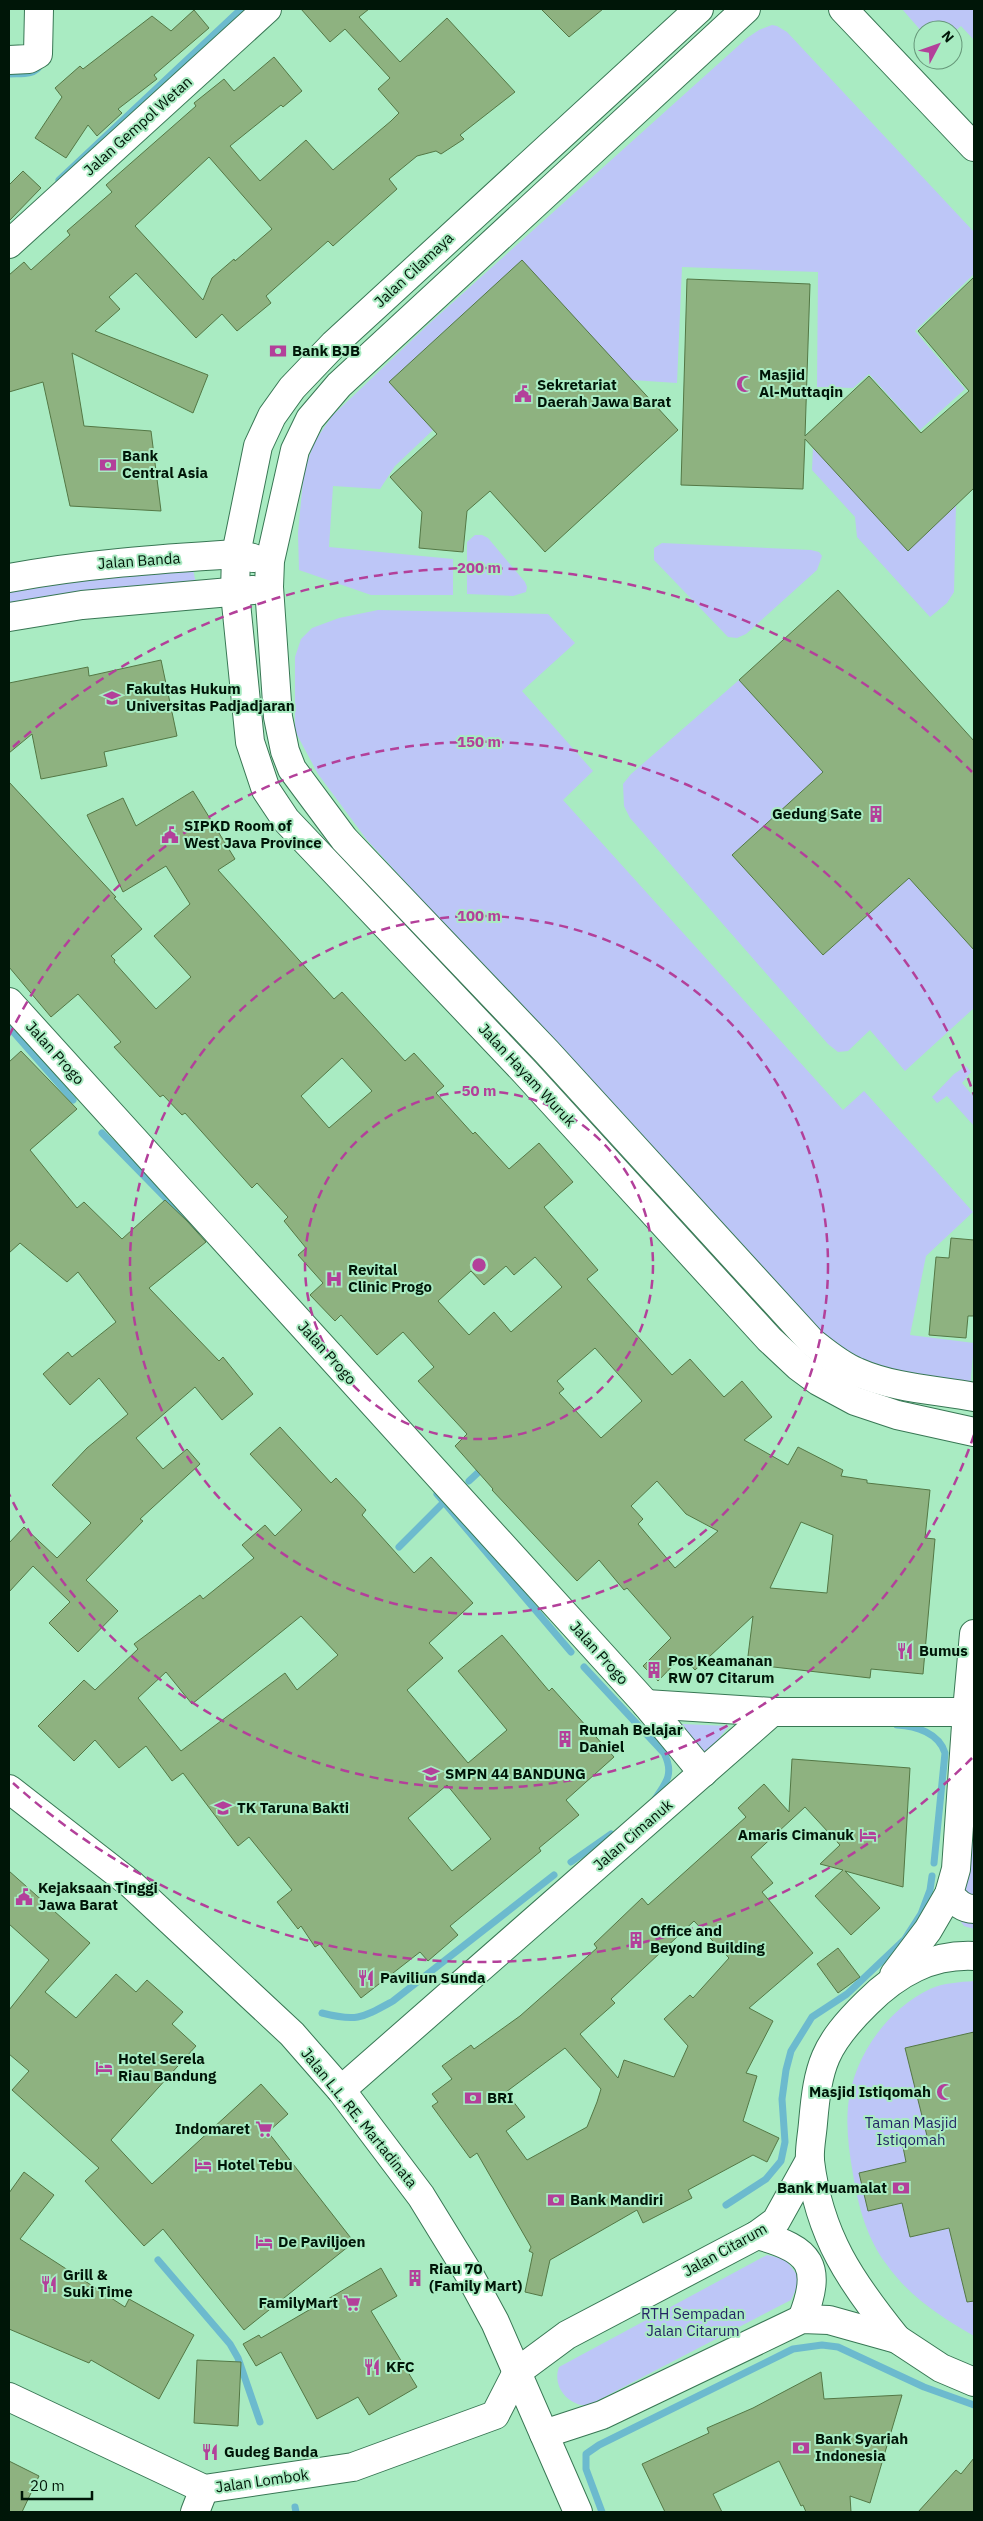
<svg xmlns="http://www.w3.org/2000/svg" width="983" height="2521" viewBox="0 0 983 2521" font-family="'IBM Plex Sans',sans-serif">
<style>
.green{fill:#bdc6f7}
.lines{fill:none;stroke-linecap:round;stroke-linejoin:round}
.stream{stroke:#6cbace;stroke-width:7}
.building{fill:#8eb280;stroke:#547845;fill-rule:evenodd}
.street-casing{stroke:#387754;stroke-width:30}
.secondary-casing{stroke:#387754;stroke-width:30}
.primary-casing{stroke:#387754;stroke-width:30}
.street{stroke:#fff;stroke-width:28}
.secondary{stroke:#fff;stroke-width:28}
.primary{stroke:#fff;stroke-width:28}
.ring{fill:none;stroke:#b3409a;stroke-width:2.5;stroke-dasharray:9 6}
.labels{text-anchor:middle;stroke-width:4;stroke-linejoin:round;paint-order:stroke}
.street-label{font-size:15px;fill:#001608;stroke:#a9ebc2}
.poi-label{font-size:15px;font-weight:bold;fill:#001608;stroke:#a9ebc2;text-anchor:start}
.park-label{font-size:15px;fill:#232364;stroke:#a9ebc2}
.centre{fill:#b3409a;stroke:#a9ebc2;stroke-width:2.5}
.ring-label{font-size:15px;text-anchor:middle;font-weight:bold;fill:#b3409a;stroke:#a9ebc2;stroke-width:4;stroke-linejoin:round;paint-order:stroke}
</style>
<rect width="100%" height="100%" fill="#a9ebc2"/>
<!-- green -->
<g class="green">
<path d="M902,9h72v31l-13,-14 -8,7v-3h-30v3z"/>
<path d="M772,25l5,1 10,6 187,200v42l-59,57 50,58 -45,41 -51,-56 -16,14 -36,-1 1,-115 -136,-5 -5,116 -45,-3 -111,-119 -131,120 43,49 -38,36 -15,23 -47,-3 -4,61 124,12v36h-82l-72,-25 -1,-37 6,-63 11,-29 17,-25 99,-94 316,-284 12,-8z"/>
<path d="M813,447l143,58 -2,87 -7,11 -17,14 -73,-80 -2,-20 -43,-47z"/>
<path d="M475,535h7l6,3 37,44 2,5 -1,5 -13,4 -46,-2v-52z"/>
<path d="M662,543l149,7 8,2 3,4 -5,14 -71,64 -9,4 -9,-1 -74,-77v-12z"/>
<path d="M193,569l3,15 -187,23v-22z"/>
<path d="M378,610l170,4 27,29 -53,48 71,80 -30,29 280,310 21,-19 109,121 -47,44 -16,79 64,8 -4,45 -116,-16 -487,-532 -49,-66 -23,-43v-74l6,-18 11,-11 27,-10z"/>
<path d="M739,680l84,92 -91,83 91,100 86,-77 65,72v58l-69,63 -35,-41 -22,21 -10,1 -10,-8 -198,-226 -6,-12 -1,-22 8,-10z"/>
<path d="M966,1066l5,6 -9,11 12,14v29l-27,-30 -10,7 -5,-6 22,-23z"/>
<path d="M681,1724l48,2 -26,32z"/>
<path d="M974,1770v159l-10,-3 -5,-7z"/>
<path d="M974,1981v355c-33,-19 -64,-39 -87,-71 -20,-26 -29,-59 -34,-91 -4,-23 -7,-45 -5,-68 5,-48 38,-96 82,-117 13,-6 30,-7 44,-8z"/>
<path d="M767,2255l18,4 13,17 -1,11 -6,13 -204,106c-20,-1 -35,-20 -28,-39z"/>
</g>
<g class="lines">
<!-- stream -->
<g class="stream">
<path d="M9,74c10,-1 26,2 31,-9"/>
<path d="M59,180l182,-171"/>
<path d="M9,1027l64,73"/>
<path d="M102,1133l96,98"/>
<path d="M469,1481l15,-14"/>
<path d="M437,1494l134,158"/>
<path d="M399,1547l48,-48"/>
<path d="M584,1667l80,86c10,20 3,29 -9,46"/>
<path d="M897,1725c19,1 42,8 48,28l-11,110"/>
<path d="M571,1862l40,-28"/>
<path d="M322,2013c35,9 40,5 71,-12l161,-126"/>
<path d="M726,2205l40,-26 15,-18 4,-19 -3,-43 4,-29 5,-19 21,-34 35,-23 58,-55 16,-25 9,-24 2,-14"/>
<path d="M158,2260l72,84 8,14 22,64"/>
<path d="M295,2507l1,5"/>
<path d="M602,2512l-16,-43v-15l13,-9 194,-96 29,-4 16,2 86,40 50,18"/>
</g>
</g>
<!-- building -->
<g class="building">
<path d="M301,9h68l-10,8 41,45 47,-44 68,74 -55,43 4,4 -23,15 -5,-3 -19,5 -28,23 8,10 -64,57 -5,-5 -62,55 5,7 -34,28 -15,-17 -26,24 -60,-65 -27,24 11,12 -25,22 113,44 -15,38 -121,-60 12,73 67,5 10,80 -91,-5 -27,-124 -34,10v-117l15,-13 7,8 39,-35 -3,-4 45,-39 -6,-7 90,-79 -2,-3 30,-24 10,12 40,-34 28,34 -19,16 -2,-2 -51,41 30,35 46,-41 27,30 58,-49 8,-8 -21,-24 12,-11 -45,-49 -15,13zM209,157l63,72 -37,32 -1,-2 -22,19 -9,22 -68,-74z"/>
<path d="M541,9h62l-34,28z"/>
<path d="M194,10l15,18 -55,47 3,4 -39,30 4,4 -25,23 -9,-11 -22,33 -31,-20 27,-41 -7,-9 25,-22 3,3 69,-53 19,15z"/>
<path d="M23,171l18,17 -32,33v-36z"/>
<path d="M522,260l156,170 -133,122 -55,-61 -23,20 -4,41 -44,-4 3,-36 -32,-35 47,-43 -48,-52z"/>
<path d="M974,277v211l-66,63 -103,-112 -2,50 -122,-4 6,-206 123,5 -5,152 64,-60 52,57 48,-42 -51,-60z"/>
<path d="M838,590l136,151v209l-65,-72 -86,77 -91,-100 91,-83 -84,-92z"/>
<path d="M161,660l16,76 -73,16 3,14 -66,13 -9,-45 -23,19v-70l79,-16 1,9z"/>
<path d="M9,782l107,115 -2,1 28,31 -31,27 4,4 -1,2 42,47 35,-32 -37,-41 36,-32 -24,-38 -43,26 -36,-77 36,-17 13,28 57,-35 42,68 -17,11 116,129 8,-7 63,69 9,-8 30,33 -8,7 37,41 2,-2 34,37 30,-26 34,39 -29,25 54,63 -11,9 85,96 18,-16 34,38 18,-16 30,36 -28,23 44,25 10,-18 45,23 -2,6 26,4v3l63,7 -5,48 10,1 -12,135 -52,-5 -1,9 -123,-14 6,-48 -58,54 -13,-14 -24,25 -15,-15 28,-28 -44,-50 -3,2 -25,-30 -22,21 -85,-91 1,-1 -38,-43 12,-12 -49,-53 16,-14 -31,-35 -26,23 -36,-40 -6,6 -25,-26 13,-12 -25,-28 8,-7 -22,-27 4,-4 -31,-34 -5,5 -67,-75 -3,2 -19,-20 -3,2 -46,-50 7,-5 -43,-48 -27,23 -42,-50zM342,1058l30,33 -43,37 -28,-32zM535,1257l27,30 -51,45 -17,-20 -25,23 -31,-34 33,-30 13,14 22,-19 8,9zM595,1348l47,53 -41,37 -42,-45 5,-4 -7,-8zM657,1481l29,33 32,17 -43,37 -37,-44 5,-5 -12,-13zM801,1522l32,13 -6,58 -57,-5z"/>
<path d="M21,1051l56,58 -47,41 47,58 7,-6 38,37 43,-39 22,21 19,21 -57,46 70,73 4,-4 30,37 -31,26 -27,-33 -59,51 27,31 24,-20 13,15 -60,55 3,2 -57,59 32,31 -40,41 -29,-29 21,-21 -37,-36 -24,26v-49l15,-16 33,31 34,-35 -39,-38 35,-37 41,-34 -29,-36 -29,27 -27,-31 25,-22 4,5 44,-35 -38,-50 -11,10 -47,-39 -11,10v-191z"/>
<path d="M951,1238l23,2v76h-6l-2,22 -37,-3 7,-78 13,1z"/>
<path d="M280,1427l51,56 5,-5 30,32 -4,5 52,58 17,-16 42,46 -44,40 14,15 -36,32 61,73 39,-33 -49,-59 44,-36 47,56 3,-3 62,69 -48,43 13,15 -40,33 2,3 -91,75 8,9 -30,26 -8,-9 -59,46 -41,-54 -5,3 -14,-21 -3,3 -21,-27 15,-12 -43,-53 -11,9 -55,-73 -11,8 -26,-35 -27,22 -24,-28 -21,21 -36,-35 46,-46 11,10 43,-41 -4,-5 66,-49 3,4 51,-41 -12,-13 23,-20 10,11 27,-26 -52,-56zM301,1616l37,39 -41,35 -12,-17 -104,78 -43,-53 28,-26 26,32zM447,1785l44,54 -39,32 -44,-53z"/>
<path d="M792,1759l118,9 -7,119 -58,-16 35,37 -29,27 -36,-39 28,-26 -23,-6 20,-19 -35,-38 -54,50 22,26 -11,9 51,61 -64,55 24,13 -27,52 11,3 -14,45 36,17 -12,24 -14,-7 -65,35 4,8 -49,25 -6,-13 -87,50 -8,36 -17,-4 8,-39 -4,-2 2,-4 -54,-94 -7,5 -38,-52 6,-4 -6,-8 20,-15 -10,-13 29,-21 3,4 46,-33 77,-68 -3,-4 48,-46 6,7 98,-88 -8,-9 26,-24 25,28zM694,1921l35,37 -36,40 -3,-3 -26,24 24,27 -14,31 -50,-17 -6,18 -38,-44 35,-31 -4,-4zM565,2048l36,41 -4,13 -10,25 -60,33 -21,-29 19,-14 -19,-25z"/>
<path d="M9,1871l81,72 -45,49 31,26 40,-44 20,18 11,-12 36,32 -11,12 24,22 -85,94 41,44 109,-100 27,30 -20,18 86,110 -110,88 -81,-101 -19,17 -59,-65 14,-13 -87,-78 17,-19 -20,-17v-44l40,-50 -40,-36z"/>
<path d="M838,1948l22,29 -22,16 -21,-29z"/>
<path d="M974,2032v269l-7,1 -18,-74 -39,9 -8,-34 -34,8 -9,-38 47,-11 -4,-20 25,-6 -22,-88z"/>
<path d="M24,2172l30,23 -34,44 105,68 4,-8 65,36 -35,64 -68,-39 -2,3 -80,-34v-136z"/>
<path d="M381,2268l16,28 -26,15 46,76 -48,28 -11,-18 -41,22 -36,-67 -25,14 -13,-22 16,-9 2,3z"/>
<path d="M197,2360l44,2 -3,64 -44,-3z"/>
<path d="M821,2372l3,27 78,-4 -32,108 -20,-7 1,16h-45l-3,-7 -2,1 -22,-45 -66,33 9,18h-57l-23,-48 67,-31 -2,-5 46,-20z"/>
<path d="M974,2458v54h-56l38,-42 5,4z"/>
<path d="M9,2461l30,15 -17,36h-13z"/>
</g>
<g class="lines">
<!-- street casing -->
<g class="street-casing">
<g id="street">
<path d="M9,60l20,-1 9,-5 1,-45"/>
<path d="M9,244l258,-235"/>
<path d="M9,1002l637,702 57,69"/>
<path d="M646,1704l126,8h202"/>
<path d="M341,2090l431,-378"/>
<path d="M195,2512l9,-23"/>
</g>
</g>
<!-- secondary casing -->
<g class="secondary-casing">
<g id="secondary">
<path d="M699,9l-365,335 -42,44 -20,28 -14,30 -22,108 -1,39 15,149 16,48 20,30 239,252 244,267 30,28 19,14 37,20 42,14 77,17"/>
<path d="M746,9l-407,376 -29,34 -15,31 -25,111 -1,26 9,130 7,34 7,18 52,70 203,213 265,290c14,11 28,23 45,30 36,16 79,18 117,25"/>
<path d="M9,578c75,-14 150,-19 227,-24l17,4"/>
<path d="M9,617l73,-12 171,-15"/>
<path d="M9,1789l122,95 161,150 49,56 80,106 48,78 26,48 83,190"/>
<path d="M949,1894c7,8 14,15 25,15"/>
<path d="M894,1975l34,-45 21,-36 7,-25 11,-158 7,-77"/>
<path d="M757,2235c54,14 66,31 45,84"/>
<path d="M897,2339c-46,-57 -78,-103 -87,-178 -1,-12 2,-25 3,-38 5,-58 11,-78 54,-120 30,-30 64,-49 107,-47"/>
<path d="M9,2397l195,92 149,-22 142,-52 22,-43 50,-37 190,-100 19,-14 34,-61"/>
<path d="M544,2434l58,-19 200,-96 27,1 68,19 44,29 33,14"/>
</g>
</g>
<!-- primary casing -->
<g class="primary-casing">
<path id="primary" d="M843,9l131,138"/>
</g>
<!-- street -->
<use href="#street" class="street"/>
<!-- secondary -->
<use href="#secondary" class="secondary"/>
<!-- primary -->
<use href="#primary" class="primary"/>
</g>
<!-- distance rings -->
<g class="ring">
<circle cx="479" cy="1265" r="174"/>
<circle cx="479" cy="1265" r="349"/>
<path d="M974 1435A523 523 0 0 1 9 1494M9 1036A523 523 0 0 1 974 1095"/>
<path d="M972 1758A697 697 0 0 1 13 1783M13 747A697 697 0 0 1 972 772"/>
</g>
<!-- icons -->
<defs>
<g id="bank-bare" transform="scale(1.35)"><path d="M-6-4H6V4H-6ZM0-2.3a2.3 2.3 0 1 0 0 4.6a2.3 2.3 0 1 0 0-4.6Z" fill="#b3409a" stroke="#a9ebc2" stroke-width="2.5" paint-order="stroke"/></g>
<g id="mosque-bare" transform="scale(1.35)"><path d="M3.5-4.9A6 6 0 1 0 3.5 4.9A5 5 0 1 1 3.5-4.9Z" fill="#b3409a" stroke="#a9ebc2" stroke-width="2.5" paint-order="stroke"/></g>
<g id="civic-bare" transform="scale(1.35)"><path d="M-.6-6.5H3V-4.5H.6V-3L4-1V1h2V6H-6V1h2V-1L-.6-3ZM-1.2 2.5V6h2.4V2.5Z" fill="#b3409a" stroke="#a9ebc2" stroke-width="2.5" paint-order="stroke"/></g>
<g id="university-bare" transform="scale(1.35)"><path d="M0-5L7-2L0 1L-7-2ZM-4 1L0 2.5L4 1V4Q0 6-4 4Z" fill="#b3409a" stroke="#a9ebc2" stroke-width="2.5" paint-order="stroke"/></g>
<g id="building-bare" transform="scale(1.35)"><path d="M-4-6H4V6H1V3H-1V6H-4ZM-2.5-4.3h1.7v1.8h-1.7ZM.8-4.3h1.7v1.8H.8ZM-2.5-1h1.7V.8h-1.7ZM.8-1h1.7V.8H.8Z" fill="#b3409a" stroke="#a9ebc2" stroke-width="2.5" paint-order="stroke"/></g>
<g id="hospital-bare" transform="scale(1.35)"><path d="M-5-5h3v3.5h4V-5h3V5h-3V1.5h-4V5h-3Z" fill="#b3409a" stroke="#a9ebc2" stroke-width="2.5" paint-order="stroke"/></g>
<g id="restaurant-bare" transform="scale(1.35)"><path d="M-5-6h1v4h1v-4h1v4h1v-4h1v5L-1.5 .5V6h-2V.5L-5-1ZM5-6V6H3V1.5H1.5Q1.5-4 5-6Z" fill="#b3409a" stroke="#a9ebc2" stroke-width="2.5" paint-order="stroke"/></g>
<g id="school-bare" transform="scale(1.35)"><path d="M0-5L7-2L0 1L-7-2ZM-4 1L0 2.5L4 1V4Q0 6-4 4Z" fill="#b3409a" stroke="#a9ebc2" stroke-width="2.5" paint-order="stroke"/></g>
<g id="hotel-bare" transform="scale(1.35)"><path d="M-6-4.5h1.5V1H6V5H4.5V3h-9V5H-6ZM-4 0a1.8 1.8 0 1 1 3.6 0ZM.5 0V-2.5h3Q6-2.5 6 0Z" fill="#b3409a" stroke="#a9ebc2" stroke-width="2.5" paint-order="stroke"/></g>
<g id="supermarket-bare" transform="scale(1.35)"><path d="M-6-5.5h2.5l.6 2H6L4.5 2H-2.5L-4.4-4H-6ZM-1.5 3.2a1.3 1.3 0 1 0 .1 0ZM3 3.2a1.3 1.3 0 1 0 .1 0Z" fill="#b3409a" stroke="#a9ebc2" stroke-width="2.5" paint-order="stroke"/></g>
</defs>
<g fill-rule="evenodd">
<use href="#bank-bare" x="278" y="351"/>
<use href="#mosque-bare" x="745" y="384"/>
<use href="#civic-bare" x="523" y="394"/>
<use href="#bank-bare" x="108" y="465"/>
<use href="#university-bare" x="112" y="698"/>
<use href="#building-bare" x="876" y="814"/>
<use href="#civic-bare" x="170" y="835"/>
<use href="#hospital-bare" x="334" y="1279"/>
<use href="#restaurant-bare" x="905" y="1651"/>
<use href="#building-bare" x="654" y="1670"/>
<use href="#building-bare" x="565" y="1739"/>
<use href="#school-bare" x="431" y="1774"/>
<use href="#school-bare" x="223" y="1808"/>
<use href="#hotel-bare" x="868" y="1835"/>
<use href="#civic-bare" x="24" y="1897"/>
<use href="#building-bare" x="636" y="1940"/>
<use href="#restaurant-bare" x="366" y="1978"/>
<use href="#hotel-bare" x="104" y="2068"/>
<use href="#mosque-bare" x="945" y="2092"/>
<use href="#bank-bare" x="473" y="2098"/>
<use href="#supermarket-bare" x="264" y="2129"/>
<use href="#hotel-bare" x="203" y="2165"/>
<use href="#bank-bare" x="901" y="2188"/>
<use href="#bank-bare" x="556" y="2200"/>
<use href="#hotel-bare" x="264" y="2242"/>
<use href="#building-bare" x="415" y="2278"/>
<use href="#restaurant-bare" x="49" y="2284"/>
<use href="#supermarket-bare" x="352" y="2303"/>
<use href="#restaurant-bare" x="372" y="2367"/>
<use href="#bank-bare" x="801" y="2448"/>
<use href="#restaurant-bare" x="210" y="2452"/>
</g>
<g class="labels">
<!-- street labels -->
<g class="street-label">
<text transform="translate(138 126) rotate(-42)" y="5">Jalan Gempol Wetan</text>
<text transform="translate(414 270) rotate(-43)" y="5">Jalan Cilamaya</text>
<text transform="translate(139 561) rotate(-4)" y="5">Jalan Banda</text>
<text transform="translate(55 1053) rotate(48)" y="5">Jalan Progo</text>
<text transform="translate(527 1075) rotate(47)" y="5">Jalan Hayam Wuruk</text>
<text transform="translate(327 1353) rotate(48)" y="5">Jalan Progo</text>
<text transform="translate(599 1653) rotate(48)" y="5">Jalan Progo</text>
<text transform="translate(633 1835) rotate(-41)" y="5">Jalan Cimanuk</text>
<text transform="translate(359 2118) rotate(51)" y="5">Jalan L.L. RE. Martadinata</text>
<text transform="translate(725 2250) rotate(-29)" y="5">Jalan Citarum</text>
<text transform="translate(262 2481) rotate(-8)" y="5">Jalan Lombok</text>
</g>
<!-- poi labels -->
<g class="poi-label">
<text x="292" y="356">Bank BJB</text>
<text x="759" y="380">Masjid<tspan x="759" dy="17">Al-Muttaqin</tspan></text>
<text x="537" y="390">Sekretariat<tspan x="537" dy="17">Daerah Jawa Barat</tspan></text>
<text x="122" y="461">Bank<tspan x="122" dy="17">Central Asia</tspan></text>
<text x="126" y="694">Fakultas Hukum<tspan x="126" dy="17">Universitas Padjadjaran</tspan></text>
<text x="862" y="819" text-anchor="end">Gedung Sate</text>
<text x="184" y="831">SIPKD Room of<tspan x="184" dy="17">West Java Province</tspan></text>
<text x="348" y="1275">Revital<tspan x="348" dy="17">Clinic Progo</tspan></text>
<text x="919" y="1656">Bumus</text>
<text x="668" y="1666">Pos Keamanan<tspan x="668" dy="17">RW 07 Citarum</tspan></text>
<text x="579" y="1735">Rumah Belajar<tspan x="579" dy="17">Daniel</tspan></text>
<text x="445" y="1779">SMPN 44 BANDUNG</text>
<text x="237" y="1813">TK Taruna Bakti</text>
<text x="854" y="1840" text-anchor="end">Amaris Cimanuk</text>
<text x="38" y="1893">Kejaksaan Tinggi<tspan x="38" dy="17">Jawa Barat</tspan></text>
<text x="650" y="1936">Office and<tspan x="650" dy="17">Beyond Building</tspan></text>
<text x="380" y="1983">Paviliun Sunda</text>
<text x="118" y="2064">Hotel Serela<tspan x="118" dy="17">Riau Bandung</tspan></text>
<text x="931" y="2097" text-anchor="end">Masjid Istiqomah</text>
<text x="487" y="2103">BRI</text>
<text x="250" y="2134" text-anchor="end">Indomaret</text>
<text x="217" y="2170">Hotel Tebu</text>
<text x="887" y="2193" text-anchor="end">Bank Muamalat</text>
<text x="570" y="2205">Bank Mandiri</text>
<text x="278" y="2247">De Paviljoen</text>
<text x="429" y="2274">Riau 70<tspan x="429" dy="17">(Family Mart)</tspan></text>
<text x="63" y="2280">Grill &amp;<tspan x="63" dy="17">Suki Time</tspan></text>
<text x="338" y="2308" text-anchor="end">FamilyMart</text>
<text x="386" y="2372">KFC</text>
<text x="815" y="2444">Bank Syariah<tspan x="815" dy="17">Indonesia</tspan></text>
<text x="224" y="2457">Gudeg Banda</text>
</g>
<!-- park labels -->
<g class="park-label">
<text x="911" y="2128">Taman Masjid<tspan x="911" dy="17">Istiqomah</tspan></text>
<text x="693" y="2319">RTH Sempadan<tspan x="693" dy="17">Jalan Citarum</tspan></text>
</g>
</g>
<circle cx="479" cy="1265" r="8" class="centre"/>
<g class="ring-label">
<text x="479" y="573">200 m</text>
<text x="479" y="747">150 m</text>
<text x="479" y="921">100 m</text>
<text x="479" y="1096">50 m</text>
</g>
<!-- border -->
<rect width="983" height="2521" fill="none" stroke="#001608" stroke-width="20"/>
<!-- north arrow -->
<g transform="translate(938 45) rotate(49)"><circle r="24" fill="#a9ebc2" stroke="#659678"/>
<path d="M0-4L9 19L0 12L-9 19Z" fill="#b3409a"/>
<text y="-8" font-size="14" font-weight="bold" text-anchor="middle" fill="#001608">N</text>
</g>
<!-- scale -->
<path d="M22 2491v8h70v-8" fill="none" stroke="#001608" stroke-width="2.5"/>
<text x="30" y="2491" font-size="15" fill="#001608" stroke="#a9ebc2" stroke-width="4" paint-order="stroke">20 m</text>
</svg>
